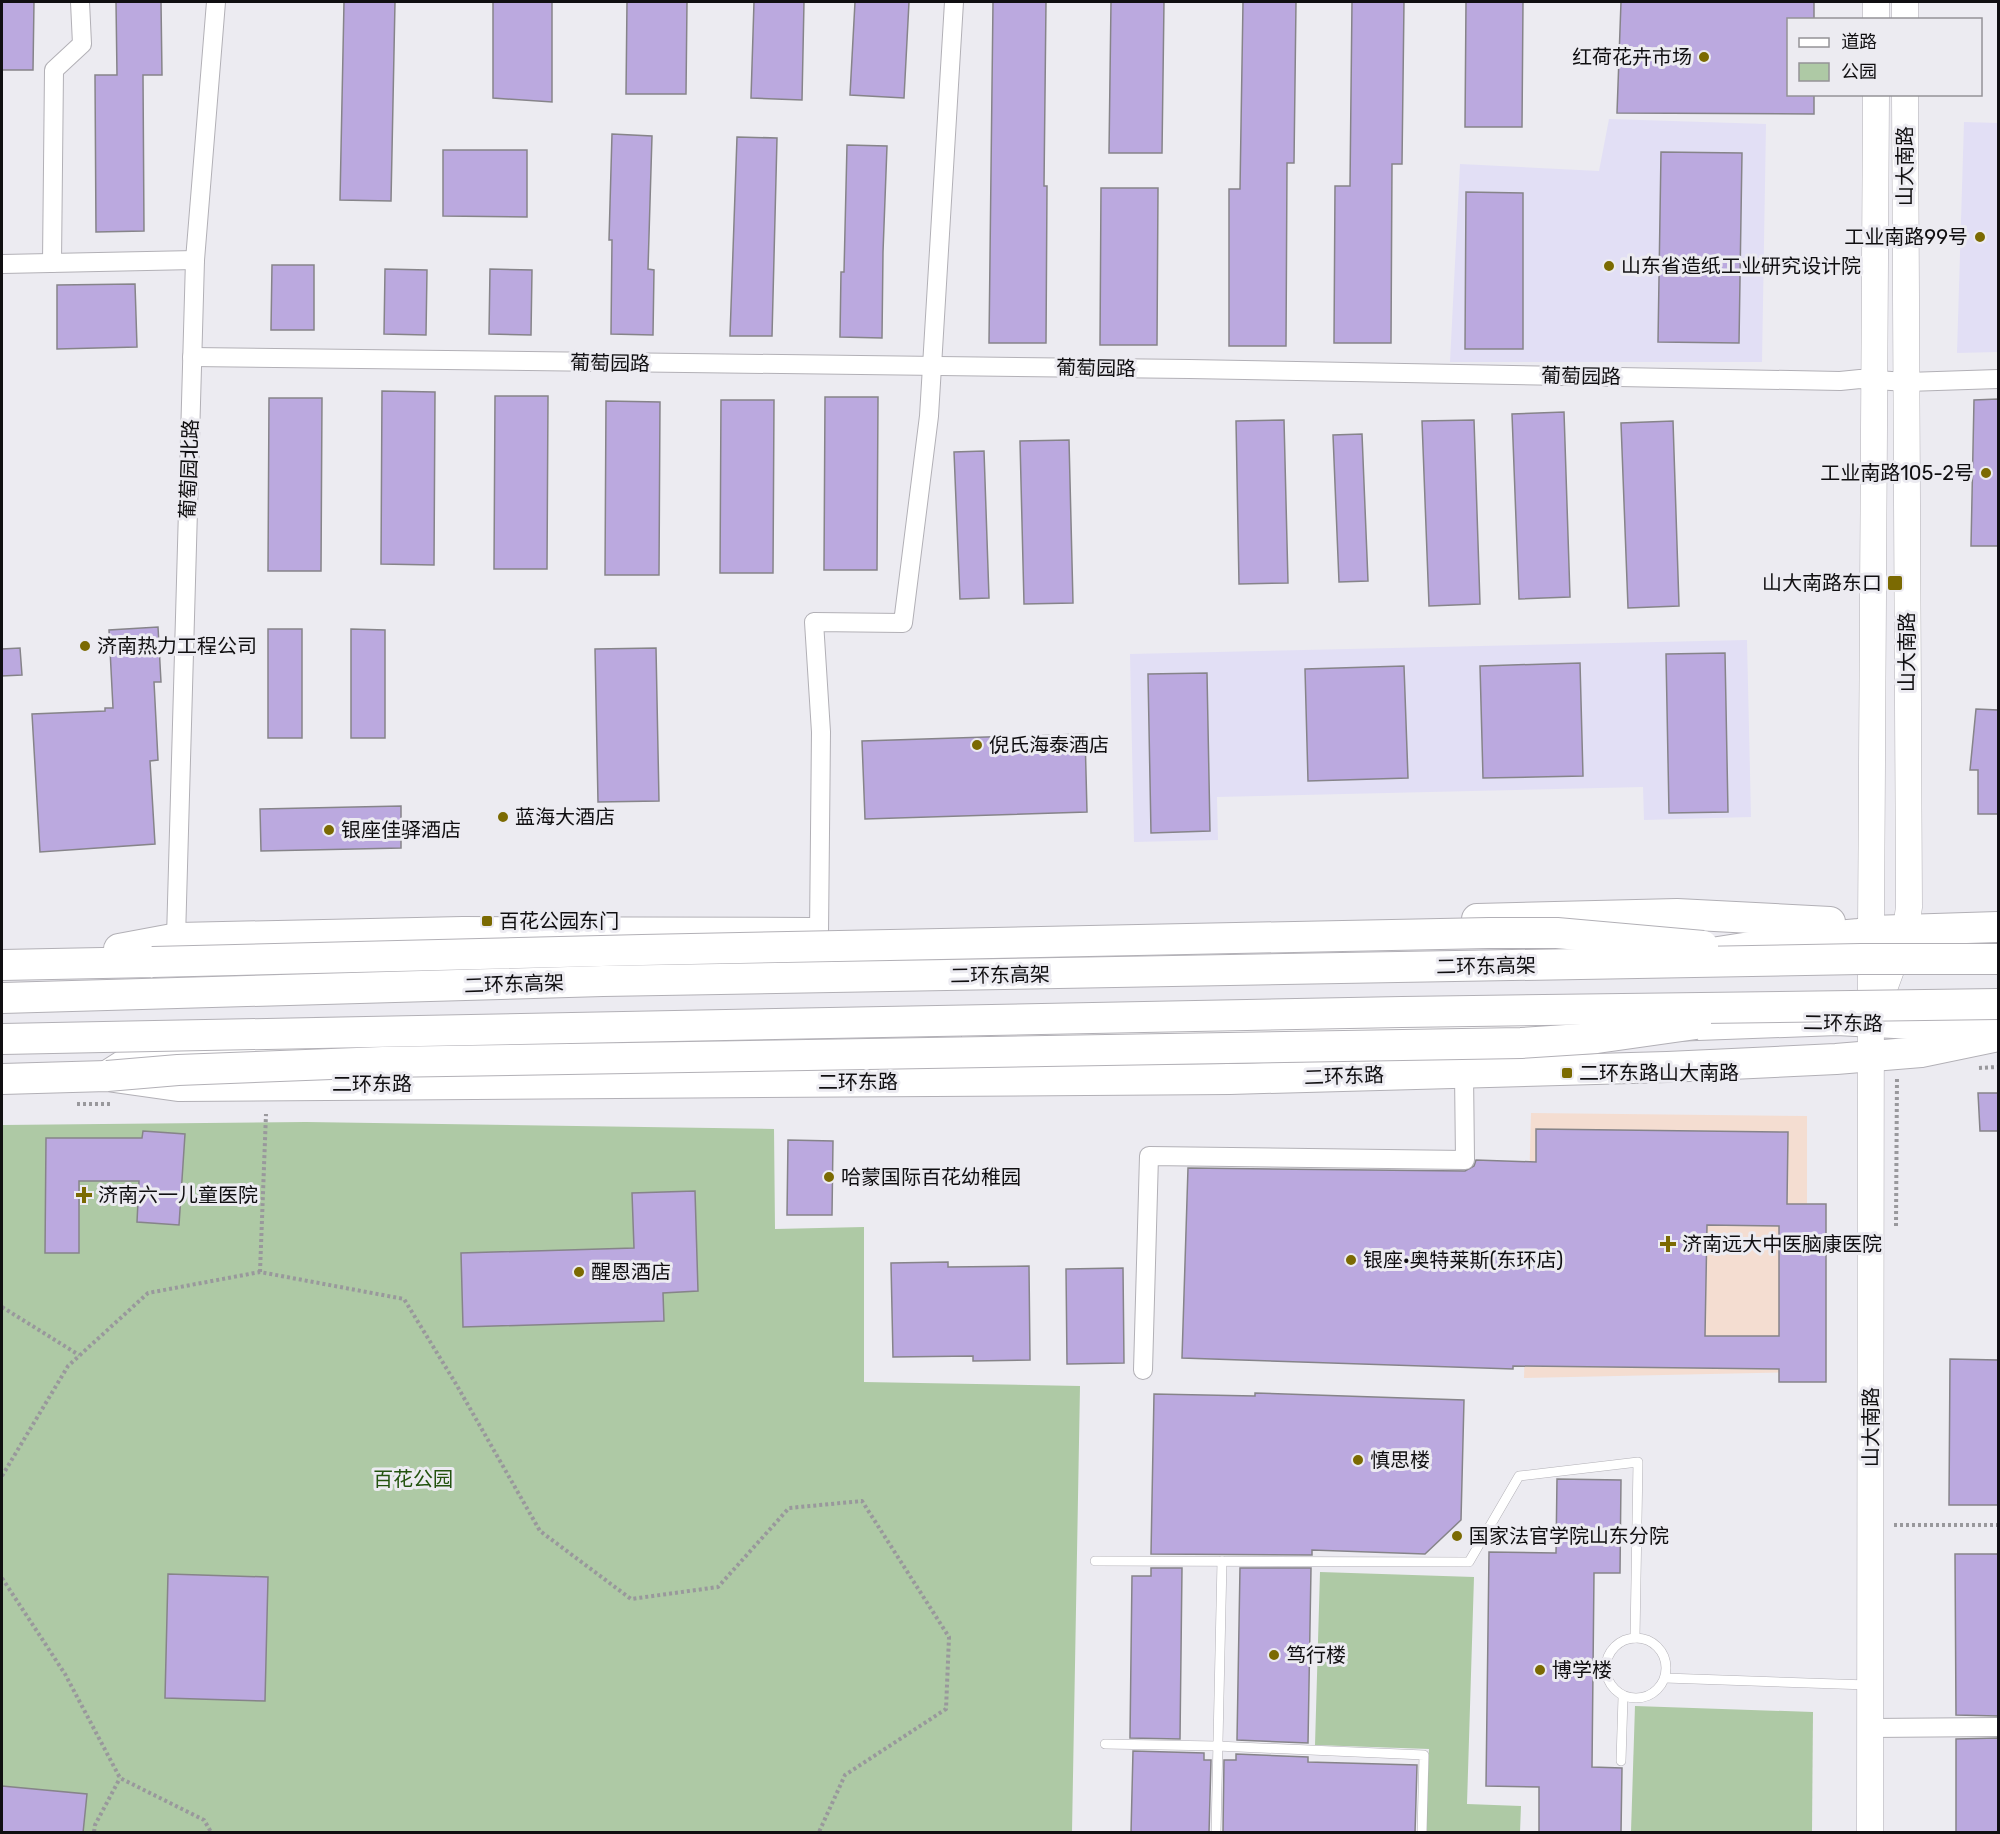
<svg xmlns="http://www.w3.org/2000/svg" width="2000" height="1834" viewBox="0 0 2000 1834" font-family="Rubik,'Noto Sans SC',sans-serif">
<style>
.commercial{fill:#e2dff5}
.medical{fill:#f4ddd1}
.green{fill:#aec9a5}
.building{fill:#bba9df;stroke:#868489;stroke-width:1.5;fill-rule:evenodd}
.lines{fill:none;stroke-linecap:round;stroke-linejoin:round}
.service-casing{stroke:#b2b0b6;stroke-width:10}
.minor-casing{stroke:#b2b0b6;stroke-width:20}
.secondary-casing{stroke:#b2b0b6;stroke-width:27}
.trunk-casing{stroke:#b2b0b6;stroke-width:32}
.path{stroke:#99989c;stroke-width:4;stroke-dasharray:3 3;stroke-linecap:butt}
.service{stroke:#fff;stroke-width:9}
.minor{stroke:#fff;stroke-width:18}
.secondary{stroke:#fff;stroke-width:26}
.trunk{stroke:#fff;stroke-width:30}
.trunk-bridge-casing{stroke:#b2b0b6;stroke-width:32;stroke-linecap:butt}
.trunk-bridge{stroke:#fff;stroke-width:30}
.poi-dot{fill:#7b6a02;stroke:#ecebf1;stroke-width:2}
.labels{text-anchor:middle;stroke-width:6;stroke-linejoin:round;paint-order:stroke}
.poi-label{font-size:20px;fill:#100f11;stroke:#ecebf1;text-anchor:start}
.street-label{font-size:20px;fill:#100f11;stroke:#ecebf1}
.park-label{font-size:20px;fill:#23530f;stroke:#ecebf1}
</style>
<rect width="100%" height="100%" fill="#ecebf1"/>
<!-- commercial -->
<g class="commercial">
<path d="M1609,119l157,5 -4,238h-312l10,-198 139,7z"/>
<path d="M1964,122l34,1v229l-41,1z"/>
<path d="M1747,640l4,177 -107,3 -1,-33 -426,10 1,43 -84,2 -4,-188z"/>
</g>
<!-- medical -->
<path class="medical" d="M1531,1113l276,3v256l-283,6z"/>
<!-- green -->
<g class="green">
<path d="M306,1122l468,7 1,100 89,-2v155l216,4 -8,446h-1070v-707z"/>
<path d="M1320,1572l154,5 -7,227 54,2 -1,26h-94l3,-83 -114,-4z"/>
<path d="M1635,1706l178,6 -1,120h-181z"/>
</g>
<!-- building -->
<g class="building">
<path d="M2,2h32l-1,68h-31z"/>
<path d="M116,2h45l1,73h-19l1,156 -48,1 -1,-157h22z"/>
<path d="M344,2h51l-4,199 -51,-1z"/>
<path d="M493,2h59v100l-59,-4z"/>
<path d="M627,2h60l-1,92h-60z"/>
<path d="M754,2h50l-2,98 -51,-2z"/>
<path d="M855,2h54l-5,96 -54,-3z"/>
<path d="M993,2h53l-2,184h3l-1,157h-57z"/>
<path d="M1111,2h53l-2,151h-53z"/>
<path d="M1243,2h53l-2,161h-7l-1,183h-57v-157h11z"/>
<path d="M1352,2h52l-2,162h-10l-1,179h-57l1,-157h15z"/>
<path d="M1466,2h57l-1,125h-57z"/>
<path d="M1621,2h193v18h-26v74h26v20l-197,-1z"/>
<path d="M612,134l40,2 -4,133 6,1 -1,65 -42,-1 1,-94h-3z"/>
<path d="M737,137l40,1 -5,198h-42z"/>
<path d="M847,145l40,1 -4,106 -1,86 -42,-1 1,-65h3z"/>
<path d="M443,150h84v67l-84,-1z"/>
<path d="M1661,152l81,1 -3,190 -81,-1z"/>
<path d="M1101,188h57l-1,157h-57z"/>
<path d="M1466,192l57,1v156h-58z"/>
<path d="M272,265h42v65h-43z"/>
<path d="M385,269l42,1 -1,65 -42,-1z"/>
<path d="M490,269l42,1 -1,65 -42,-1z"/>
<path d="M135,284l2,63 -80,2v-64z"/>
<path d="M382,391l53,1 -1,173 -53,-1z"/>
<path d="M495,396h53l-1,173h-53z"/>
<path d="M825,397h53l-1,173h-53z"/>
<path d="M269,398h53l-1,173h-53z"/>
<path d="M1998,399v147h-27l3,-146z"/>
<path d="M721,400h53l-1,173h-53z"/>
<path d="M606,401l54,1 -1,173h-54z"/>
<path d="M1564,412l6,185 -51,2 -7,-185z"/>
<path d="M1284,420l4,163 -49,1 -3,-163z"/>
<path d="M1474,420l6,184 -51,2 -7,-185z"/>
<path d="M1673,421l6,185 -51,2 -7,-185z"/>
<path d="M1362,434l6,147 -29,1 -6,-147z"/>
<path d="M1069,440l4,163 -49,1 -4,-163z"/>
<path d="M984,451l5,147 -29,1 -6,-147z"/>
<path d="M158,627l3,55h-7l4,78 -8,1 5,83 -115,8 -8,-138 73,-3v-3h8l-4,-78z"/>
<rect x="268" y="629" width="34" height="109"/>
<path d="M351,629l34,1v108h-34z"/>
<path d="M20,648l2,27 -20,1v-27z"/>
<path d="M656,648l3,153 -61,1 -3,-153z"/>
<path d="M1725,653l3,159 -59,1 -3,-159z"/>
<path d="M1580,663l3,113 -100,2 -3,-112z"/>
<path d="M1404,666l4,112 -100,3 -3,-112z"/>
<path d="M1207,673l3,158 -59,2 -3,-159z"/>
<path d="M1976,709l22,1v104h-20v-44h-8z"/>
<path d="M1085,734l2,78 -222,7 -3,-78z"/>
<path d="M401,806v42l-140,3 -1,-42z"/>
<path d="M1978,1093h20v38h-18z"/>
<path d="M1536,1129l252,3 -1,72h39v178h-47v-13l-266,-3v3l-331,-11 6,-190 277,3 9,-5 2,-6 60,2zM1707,1225l72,1v110h-74z"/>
<path d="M143,1131l42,3 -6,91 -42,-3 2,-41h-60v72h-34l1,-115h96z"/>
<path d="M788,1140l45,1 -1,74h-45z"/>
<path d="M695,1191l3,100 -35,2 1,28 -201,6 -2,-74 173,-5 -2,-55z"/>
<path d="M948,1262v5l81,-1 1,94 -57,1v-5l-80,1 -2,-94z"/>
<path d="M1123,1268l1,95 -57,1 -1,-95z"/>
<path d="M1950,1359l48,1v145h-49z"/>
<path d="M1255,1393l209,7 -3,120 -36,34 -113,-4v5l-161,-1 3,-160 101,2z"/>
<path d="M1557,1479l64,1 -1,93h-26l-2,194 30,1 -1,65h-82v-46l-53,-1 3,-234 67,1z"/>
<path d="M1955,1554h43v162l-42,-1z"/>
<path d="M1151,1568h31l-2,171 -50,-1 2,-162h19z"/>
<path d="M1240,1568h71l-3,175 -71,-3z"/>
<path d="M168,1574l100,3 -3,124 -100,-3z"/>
<path d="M1998,1738v95h-42v-94z"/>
<path d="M1133,1751l71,2v7h7l-2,73h-78z"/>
<path d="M1236,1754l72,3v5l109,3 -2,68h-192l1,-73h12z"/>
<path d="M2,1786l85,8 -4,39h-81z"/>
</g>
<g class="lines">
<!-- service casing -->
<g class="service-casing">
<g id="service">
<path d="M1095,1561l374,1 50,-86 119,-14 -3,176"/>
<circle cx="1636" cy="1668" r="30"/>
<path d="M1665,1678l203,7"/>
<path d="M1105,1744l112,2 207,9 -2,77"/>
<path d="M1621,1761l2,-64"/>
<path d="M1216,1832l6,-271"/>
</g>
</g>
<!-- minor casing -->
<g class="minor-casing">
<g id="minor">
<path d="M52,263l2,-193 28,-26 -2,-42"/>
<path d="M2,264l193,-4"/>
<path d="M192,357l997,12 651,12 20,-2 47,3 91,-3"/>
<path d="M819,933l2,-201 -7,-110 89,1 26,-207 25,-414"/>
<path d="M176,938l19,-678 21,-258"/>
<path d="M1143,1370l6,-214 316,4 -1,-87"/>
<path d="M1870,1728l128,-1"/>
</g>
</g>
<!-- secondary casing -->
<g class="secondary-casing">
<g id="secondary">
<path d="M1905,2v18"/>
<path d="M1876,20v-18"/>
<path d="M1877,1008l29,-79 3,-22 -4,-813"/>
<path d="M1870,1832l1,-901 5,-837"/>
</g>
</g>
<!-- trunk casing -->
<g class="trunk-casing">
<g id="trunk">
<path d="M1477,919l200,-5 153,8"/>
<path d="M119,949l59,-11 285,-6 348,1"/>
<path d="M1718,952l85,-13 56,-5 12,-3 127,-4"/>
<path d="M2,965l150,-3 48,16 39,-1"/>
<path d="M1670,1026l167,-6 77,4h79"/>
<path d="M977,1037l612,-12"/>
<path d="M107,1076l36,-23 198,-4"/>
<path d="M2,1079l105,-3 71,10 1052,-7 437,-12 169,-8 85,-7 77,-16"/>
</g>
</g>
<!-- path -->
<g class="path">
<path d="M1979,1068l19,-1"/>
<path d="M77,1104h35"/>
<path d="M1896,1226l1,-149"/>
<path d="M260,1272l6,-158"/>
<path d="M2,1307l77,48"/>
<path d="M2,1476l66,-110 80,-73 112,-21 144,27 52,85 84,147 91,68 87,-12 71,-79 73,-7 87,136 -3,72 -101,66 -26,57"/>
<path d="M1894,1525h104"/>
<path d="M2,1578l63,96 55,104 84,42 7,12"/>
<path d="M94,1832l1,-7 25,-47"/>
</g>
<!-- service -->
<use href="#service" class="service"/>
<!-- minor -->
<use href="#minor" class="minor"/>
<!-- secondary -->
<use href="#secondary" class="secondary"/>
<!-- trunk -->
<use href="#trunk" class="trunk"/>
<!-- trunk-bridge casing -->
<g class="trunk-bridge-casing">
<g id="trunk-bridge">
<path d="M152,962l490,-12 847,-17h68l146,13"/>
<path d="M2,998l601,-17 1258,-22h137"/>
<path d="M2,1039l1400,-27 596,-8"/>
<path d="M107,1076l71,-6 205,-8 1138,-19 76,-5 99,-14"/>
</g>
</g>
<!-- trunk-bridge -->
<use href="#trunk-bridge" class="trunk-bridge"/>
</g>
<!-- markers -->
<g class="poi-dot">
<circle cx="1704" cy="57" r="6"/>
<circle cx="1980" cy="237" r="6"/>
<circle cx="1609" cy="266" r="6"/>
<circle cx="1986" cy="473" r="6"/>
<rect x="1887" y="575" width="16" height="16" rx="3"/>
<circle cx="85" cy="646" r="6"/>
<circle cx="977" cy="745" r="6"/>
<circle cx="503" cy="817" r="6"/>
<circle cx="329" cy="830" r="6"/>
<rect x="481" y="915" width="12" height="12" rx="3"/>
<rect x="1561" y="1067" width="12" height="12" rx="3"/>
<circle cx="829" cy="1177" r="6"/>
<path d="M81 1186h6v6h6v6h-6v6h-6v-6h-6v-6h6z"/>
<path d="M1665 1235h6v6h6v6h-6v6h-6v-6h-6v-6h6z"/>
<circle cx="1351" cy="1260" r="6"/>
<circle cx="579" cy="1272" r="6"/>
<circle cx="1358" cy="1460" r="6"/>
<circle cx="1457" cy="1536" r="6"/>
<circle cx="1274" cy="1655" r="6"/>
<circle cx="1540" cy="1670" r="6"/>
</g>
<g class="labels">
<!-- poi labels -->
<g class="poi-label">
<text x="1692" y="64" text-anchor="end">红荷花卉市场</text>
<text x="1968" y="244" text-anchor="end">工业南路99号</text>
<text x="1621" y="273">山东省造纸工业研究设计院</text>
<text x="1974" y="480" text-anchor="end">工业南路105-2号</text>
<text x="1882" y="590" text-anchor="end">山大南路东口</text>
<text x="97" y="653">济南热力工程公司</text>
<text x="989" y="752">倪氏海泰酒店</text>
<text x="515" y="824">蓝海大酒店</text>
<text x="341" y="837">银座佳驿酒店</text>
<text x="499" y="928">百花公园东门</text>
<text x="1579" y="1080">二环东路山大南路</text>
<text x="841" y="1184">哈蒙国际百花幼稚园</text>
<text x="98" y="1202">济南六一儿童医院</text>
<text x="1682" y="1251">济南远大中医脑康医院</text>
<text x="1363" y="1267">银座·奥特莱斯(东环店)</text>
<text x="591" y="1279">醒恩酒店</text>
<text x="1370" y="1467">慎思楼</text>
<text x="1469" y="1543">国家法官学院山东分院</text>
<text x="1286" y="1662">笃行楼</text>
<text x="1552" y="1677">博学楼</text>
</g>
<!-- street labels -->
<g class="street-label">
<text transform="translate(1905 166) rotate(-90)" y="7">山大南路</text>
<text transform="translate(610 363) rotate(1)" y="7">葡萄园路</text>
<text transform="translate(1096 368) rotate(1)" y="7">葡萄园路</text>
<text transform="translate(1581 376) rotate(1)" y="7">葡萄园路</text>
<text transform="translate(189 469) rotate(-88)" y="7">葡萄园北路</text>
<text transform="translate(1907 652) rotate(-90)" y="7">山大南路</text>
<text transform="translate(1486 966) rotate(-1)" y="7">二环东高架</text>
<text transform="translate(1000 975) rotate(-1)" y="7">二环东高架</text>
<text transform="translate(514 984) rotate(-2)" y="7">二环东高架</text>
<text transform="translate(1843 1023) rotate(1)" y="7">二环东路</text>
<text transform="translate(1344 1076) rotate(-2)" y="7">二环东路</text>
<text x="858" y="1089">二环东路</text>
<text x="372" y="1091">二环东路</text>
<text transform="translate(1871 1427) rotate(-90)" y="7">山大南路</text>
</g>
<!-- park labels -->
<g class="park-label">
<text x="413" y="1486">百花公园</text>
</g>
</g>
<!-- border -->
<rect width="2000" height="1834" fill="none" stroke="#100f11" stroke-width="6"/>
<!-- legend -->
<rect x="1787" y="18" width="195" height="78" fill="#ecebf1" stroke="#949397" stroke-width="1.5"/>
<rect x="1799" y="38" width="30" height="9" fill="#ffffff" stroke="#949397" stroke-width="1.5"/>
<text x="1841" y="48" font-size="18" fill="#100f11">道路</text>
<rect x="1799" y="63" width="30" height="18" fill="#aec9a5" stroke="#949397" stroke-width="1.5"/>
<text x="1841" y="78" font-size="18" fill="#100f11">公园</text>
</svg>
